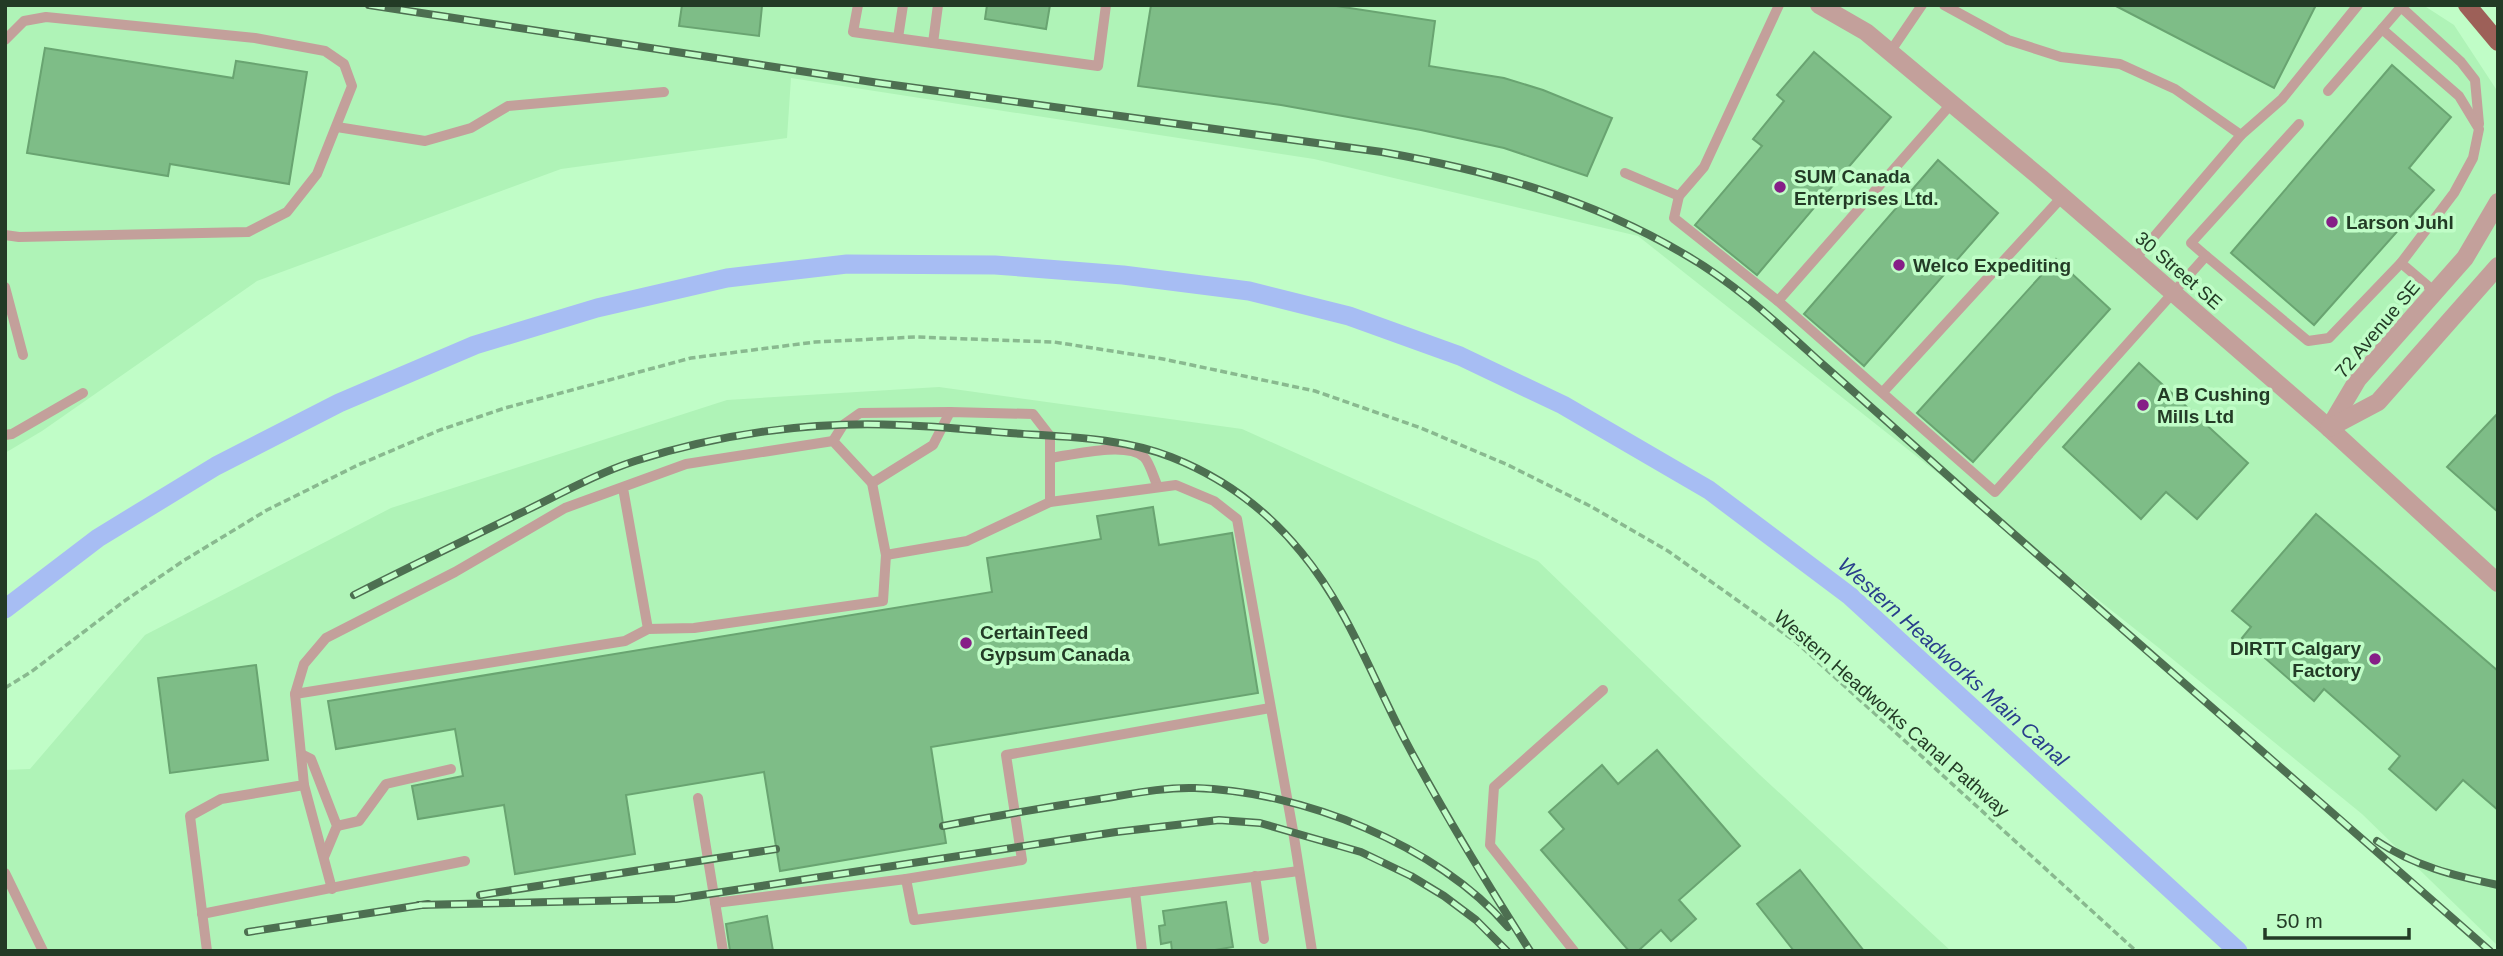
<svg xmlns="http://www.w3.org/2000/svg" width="2503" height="956" viewBox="0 0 2503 956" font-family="Helvetica,sans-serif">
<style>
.built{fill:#aff3b7}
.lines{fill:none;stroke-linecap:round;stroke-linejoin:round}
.canal{stroke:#a7bdf3;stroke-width:19}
.building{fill:#7ebd87;stroke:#69a471;stroke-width:2}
.path{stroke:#89b98f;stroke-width:3.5;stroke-dasharray:7 3.5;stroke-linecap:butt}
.lane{stroke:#c3a09b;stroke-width:10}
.street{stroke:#c3a09b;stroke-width:18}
.primary{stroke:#9d6058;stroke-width:18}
.rail-casing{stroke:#4d6f51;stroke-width:8}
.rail{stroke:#c0fdc7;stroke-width:5;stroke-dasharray:16;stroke-linecap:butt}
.poi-dot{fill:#861f87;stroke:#c0fdc7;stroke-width:2.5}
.labels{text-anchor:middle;stroke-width:7;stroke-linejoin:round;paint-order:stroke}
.poi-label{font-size:19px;font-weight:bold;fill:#233b26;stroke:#c0fdc7;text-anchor:start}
.street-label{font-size:19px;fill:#233b26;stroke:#c0fdc7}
.water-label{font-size:21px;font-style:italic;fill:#283e8b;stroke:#c0fdc7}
</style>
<rect width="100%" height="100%" fill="#c0fdc7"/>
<!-- built -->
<g class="built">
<path d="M5,5h2418l31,20 44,67v854l-136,-132 -203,-166 -521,-412 -324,-77 -523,-81 -4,60 -226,31 -304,112 -215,150 -37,22z"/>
<path d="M939,387l303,42 296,132 222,214 191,176h-1946v-181l25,-1 115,-134 246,-127 336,-108z"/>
</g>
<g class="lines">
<!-- canal -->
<path class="canal" d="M5,609l93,-71 118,-72 123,-63 136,-58 122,-37 130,-30 120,-14 148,1 128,10 126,16 100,25 111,40 103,49 146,85 141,106 388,355"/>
</g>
<!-- building -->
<g class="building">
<path d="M682,5l80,1 -3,30 -80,-10z"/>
<path d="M987,5h63l-4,24 -61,-10z"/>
<path d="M1151,5h179l105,16 -6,45 75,12 39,12 69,28 -25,58 -83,-28 -83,-18 -140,-25 -143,-19z"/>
<path d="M2114,5h202l-42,83z"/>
<path d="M45,48l188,30 3,-17 71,11 -18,112 -119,-20 -2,12 -141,-23z"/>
<path d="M1814,52l77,65 -134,158 -62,-50 67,-79 -9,-7 31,-38 -7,-6z"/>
<path d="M2392,65l59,52 -42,51 25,22 -120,135 -83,-72z"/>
<path d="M1938,160l60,53 -134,153 -60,-52z"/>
<path d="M2056,259l54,50 -137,153 -56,-49z"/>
<path d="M2139,363l109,100 -51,56 -31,-27 -25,27 -78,-72z"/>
<path d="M2498,413v99l-51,-45z"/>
<path d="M1153,507l6,38 73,-12 26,160 -327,54 15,96 -166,28 -16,-99 -138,23 9,59 -120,20 -11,-69 -86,14 -6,-33 51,-10 -8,-47 -119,20 -8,-48 664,-109 -5,-34 114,-19 -4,-23z"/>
<path d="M2316,514l182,157v139l-35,-30 -27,30 -47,-41 11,-13 -76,-67 -10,12 -72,-63 9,-11 -19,-16z"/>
<path d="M256,665l12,95 -98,13 -12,-95z"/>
<path d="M1657,750l83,96 -61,54 17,19 -25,22 -10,-11 -23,21h-9l-88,-101 23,-21 -15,-17 53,-47 16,19z"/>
<path d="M1800,870l64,81h-70l-37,-47z"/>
<path d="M1226,902l7,45 -24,4h-37l-1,-9 -10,2 -2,-18 6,-1 -2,-14z"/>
<path d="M767,916l6,35h-43l-4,-27z"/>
</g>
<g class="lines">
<!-- path -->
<path class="path" d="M5,688l26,-16 92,-70 60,-41 84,-51 91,-45 82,-35 65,-22 186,-50 124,-16 100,-5 139,5 109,17 152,32 106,37 87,37 82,41 78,45 128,91 340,309"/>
<!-- lane -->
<g class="lane">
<path d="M858,5l-5,27 245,34 8,-61"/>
<path d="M1779,5l-75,162 -25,29 -5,22 104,83 217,191 211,-236 102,85 21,-3 72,-75"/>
<path d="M1944,5l64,35 53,17 59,7 55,25 66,46 -106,124"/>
<path d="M2382,29l19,-22 60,55 14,18 4,44"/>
<path d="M898,38l5,-33"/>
<path d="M5,40l19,-19 22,-4 209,21 70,13 19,13 8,22 -35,88 -30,38 -39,20 -229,5 -14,-2"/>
<path d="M933,43l5,-38"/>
<path d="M1890,52l32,-47"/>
<path d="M2328,91l54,-62 77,67 20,33 -6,29 -19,35 -53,70 34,29"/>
<path d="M337,127l88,14 46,-13 37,-22 156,-14"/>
<path d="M2241,135l41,-36 76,-94"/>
<path d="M1625,173l54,23"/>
<path d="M2206,256l-15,-13 108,-119"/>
<path d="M5,287l18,68"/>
<path d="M1778,301l174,-198"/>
<path d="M1883,392l180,-196"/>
<path d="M5,435l7,-1 71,-41"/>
<path d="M833,441l10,-16 17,-12 90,-1"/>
<path d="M1050,458c21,-3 77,-17 94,-1 6,6 10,22 14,30"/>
<path d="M872,483l61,-38 17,-33 83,2 17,22v66"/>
<path d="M886,555l81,-14 83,-39 126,-17 38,16 23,18 56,312 19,120"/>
<path d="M295,694l330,-53 23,-12"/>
<path d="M301,754l10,5 26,67 -13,31"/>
<path d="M304,785l28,104"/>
<path d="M698,798l25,153"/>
<path d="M337,826l22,-5 27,-37 65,-15"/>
<path d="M5,873l38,78"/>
<path d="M1255,876l9,63"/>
<path d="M906,879l116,-19 -16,-105 264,-47"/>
<path d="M1135,892l7,59"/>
<path d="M715,903l191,-24 8,41 385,-49"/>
<path d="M202,914l263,-53"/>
<path d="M207,951l-17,-135 31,-17 83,-14 -9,-91 9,-30 22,-26 129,-66 110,-64 121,-44 147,-23 39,42 14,72 -3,46 -189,27 -46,1 -25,-141"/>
<path d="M1574,951l-84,-106 4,-58 109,-97"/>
</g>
<!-- street -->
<g class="street">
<path d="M1819,5l47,27 176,147 287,249 169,155"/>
<path d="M2329,428l29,-49 107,-121 33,-56"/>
<path d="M2329,428l49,-26 120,-136"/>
</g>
<!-- primary -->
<path class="primary" d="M2467,5l31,37"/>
<!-- rail casing -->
<g class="rail-casing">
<g id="rail">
<path d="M369,5l510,78 503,69c108,19 207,46 302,102 51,29 93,69 136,108 49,43 98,87 146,130 174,153 350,306 524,459"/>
<path d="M354,595c57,-29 115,-57 173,-85 35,-17 71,-37 108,-49 84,-27 176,-40 264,-36 37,1 74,5 111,8 54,4 110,4 161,24 51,20 95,52 130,95 46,55 71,125 104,188 38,72 81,142 125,211"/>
<path d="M943,826c52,-10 105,-19 157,-27 31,-5 64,-12 95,-11 106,3 243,57 313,139"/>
<path d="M2377,841c37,25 78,35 121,44"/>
<path d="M480,895l296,-46"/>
<path d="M419,905l257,-6 440,-67 103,-12 41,3 101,29 50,24 33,20 32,24 31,31"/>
<path d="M248,932l180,-28"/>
</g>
</g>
<!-- rail -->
<use href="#rail" class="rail"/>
</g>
<!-- markers -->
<g class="poi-dot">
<circle cx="1780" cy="187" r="7"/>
<circle cx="2332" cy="222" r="7"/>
<circle cx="1899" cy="265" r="7"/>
<circle cx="2143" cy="405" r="7"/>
<circle cx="966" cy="643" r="7"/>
<circle cx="2375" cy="659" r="7"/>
</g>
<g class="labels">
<!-- poi labels -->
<g class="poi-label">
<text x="1794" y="183">SUM Canada<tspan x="1794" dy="22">Enterprises Ltd.</tspan></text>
<text x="2346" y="229">Larson Juhl</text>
<text x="1913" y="272">Welco Expediting</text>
<text x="2157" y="401">A B Cushing<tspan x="2157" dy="22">Mills Ltd</tspan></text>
<text x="980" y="639">CertainTeed<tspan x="980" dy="22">Gypsum Canada</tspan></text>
<text x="2361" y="655" text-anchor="end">DIRTT Calgary<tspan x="2361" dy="22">Factory</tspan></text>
</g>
<!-- street labels -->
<g class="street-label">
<text transform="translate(2179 270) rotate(41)" y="7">30 Street SE</text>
<text transform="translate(2377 329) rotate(-50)" y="7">72 Avenue SE</text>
<text transform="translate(1892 713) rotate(41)" y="7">Western Headworks Canal Pathway</text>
</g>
<!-- water labels -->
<g class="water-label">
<text transform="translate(1953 662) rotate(42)" y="7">Western Headworks Main Canal</text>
</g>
</g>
<!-- border -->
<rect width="2503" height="956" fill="none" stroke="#233b26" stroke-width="14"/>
<!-- scale -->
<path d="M2265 928v10h144v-10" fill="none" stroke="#233b26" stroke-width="3.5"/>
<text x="2276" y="928" font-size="21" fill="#233b26" stroke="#c0fdc7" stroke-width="5" paint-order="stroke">50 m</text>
</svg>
